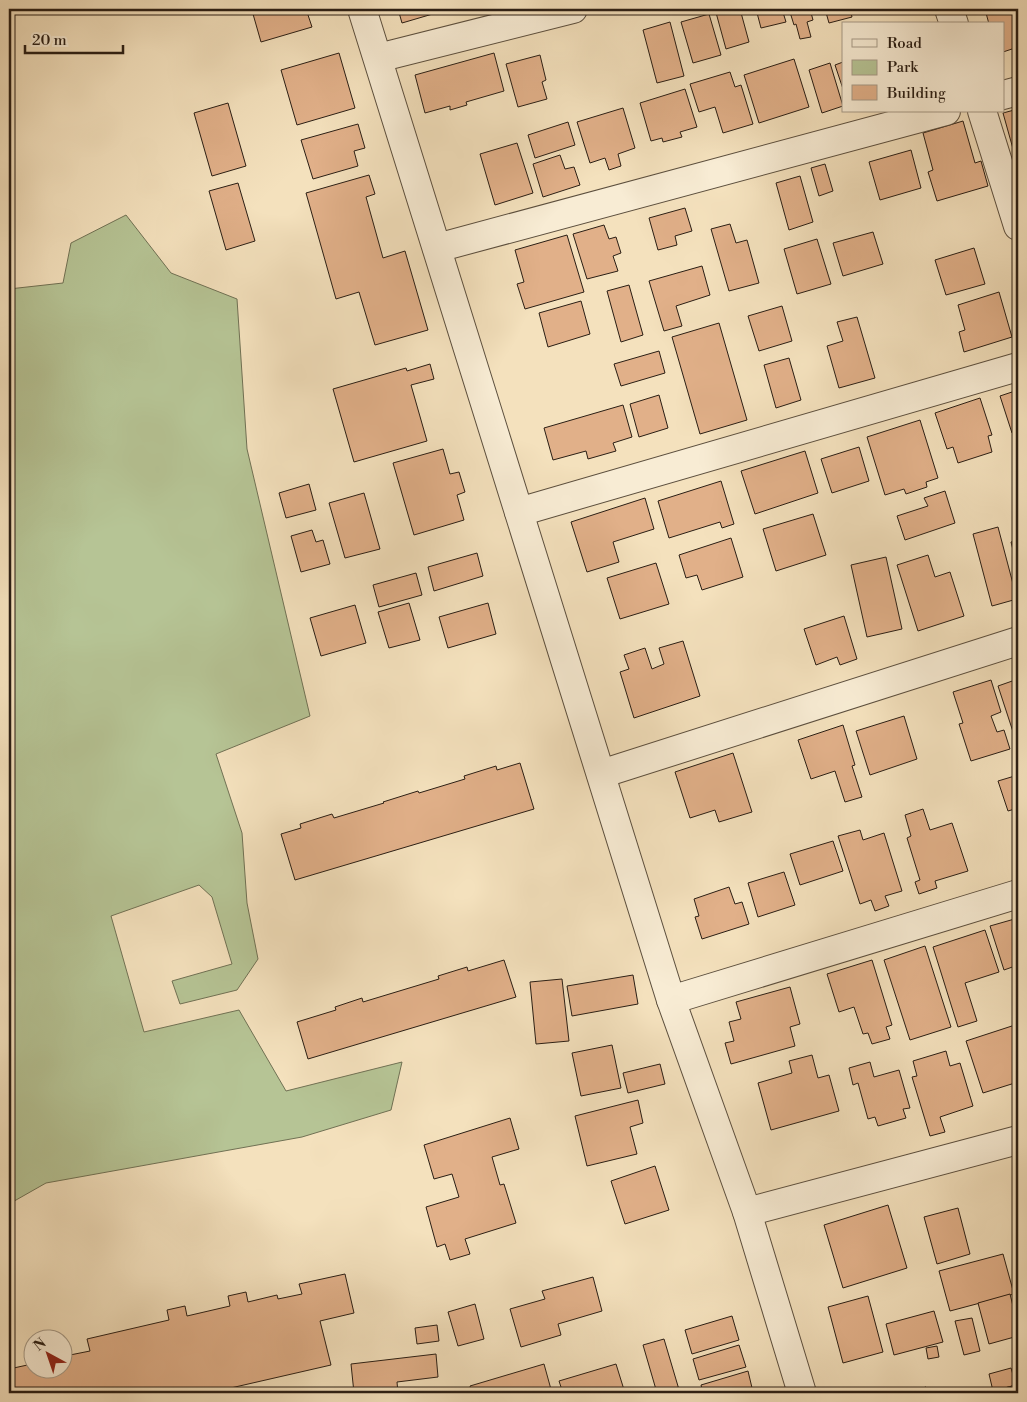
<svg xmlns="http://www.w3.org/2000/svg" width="1027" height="1402" viewBox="0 0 1027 1402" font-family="'Libre Bodoni',serif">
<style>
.green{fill:#b6c495;stroke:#707154}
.building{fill:#e1b089;stroke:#2a1e14}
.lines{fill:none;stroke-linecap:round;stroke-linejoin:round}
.minor-casing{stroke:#5c4f3e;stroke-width:30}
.tertiary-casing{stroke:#5c4f3e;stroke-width:30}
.minor{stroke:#f8ecd4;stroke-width:28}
.tertiary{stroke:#f8ecd4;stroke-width:28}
</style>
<rect width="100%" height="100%" fill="#f4e1bd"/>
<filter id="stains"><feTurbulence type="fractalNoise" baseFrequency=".004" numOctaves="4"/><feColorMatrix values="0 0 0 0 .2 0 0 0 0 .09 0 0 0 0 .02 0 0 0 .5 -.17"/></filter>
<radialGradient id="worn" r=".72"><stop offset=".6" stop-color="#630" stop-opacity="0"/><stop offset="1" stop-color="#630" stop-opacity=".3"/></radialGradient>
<!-- green -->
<path class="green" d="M126,215l45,58 66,26 10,150 63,267 -94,38 26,79 5,70 11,56 -21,31 -57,14 -8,-23 60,-17 -20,-67 -13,-12 -88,31 33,116 95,-22 47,81 116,-29 -11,48 -89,27 -256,46 -37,21v-915l54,-6 8,-40z"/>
<!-- building -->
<g class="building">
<path d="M271,9h35l6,18 -51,15 -8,-28z"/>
<path d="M398,9h36l2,4 -34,10z"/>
<path d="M715,9h25l9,33 -23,7z"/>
<path d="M756,9h26l4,13 -25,6z"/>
<path d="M789,9h21l3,11 -6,2 4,15 -11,2 -4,-15 -2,1z"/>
<path d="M825,9h25l2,8 -23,6z"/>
<path d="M999,9h19v38l-15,5v-28h-14l-3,-11z"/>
<path d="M709,14l12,41 -28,8 -12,-41z"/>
<path d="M670,22l14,54 -27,7 -14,-53z"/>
<path d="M339,53l16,55 -58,17 -16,-55z"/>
<path d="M494,53l10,38 -38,11 1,3 -17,5v-4l-25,7 -10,-38z"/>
<path d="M540,55l6,25 -4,2 5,17 -29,8 -12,-43z"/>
<path d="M794,59l15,48 -50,16 -15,-48z"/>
<path d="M843,62v27l-8,-24z"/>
<path d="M830,63l13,43 -21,7 -13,-43z"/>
<path d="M730,72l5,15 6,-2 12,39 -30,9 -8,-26 -16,5 -9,-28z"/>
<path d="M685,89l12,38 -17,5 2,5 -19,5 -1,-4 -11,3 -11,-38z"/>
<path d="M228,103l18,63 -34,10 -18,-63z"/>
<path d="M623,108l12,40 -17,6 3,12 -12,4 -4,-12 -15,5 -13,-41z"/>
<path d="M1018,109v46l-3,1 -12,-43z"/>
<path d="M963,121l12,42 6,-2 7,25 -51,15 -9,-29 5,-2 -10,-37z"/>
<path d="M568,122l7,23 -40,13 -7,-23z"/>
<path d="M358,124l7,24 -11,3 4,15 -45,13 -12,-39z"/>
<path d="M517,143l16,50 -38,12 -15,-51z"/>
<path d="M911,150l10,38 -41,12 -11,-38z"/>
<path d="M560,155l5,14 9,-2 6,18 -37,12 -10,-33z"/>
<path d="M825,164l8,27 -14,5 -8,-28z"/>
<path d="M369,175l6,19 -9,3 17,61 22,-7 23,79 -53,15 -16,-53 -23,7 -30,-106z"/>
<path d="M800,176l13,46 -24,8 -13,-47z"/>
<path d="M238,183l17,58 -29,9 -17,-59z"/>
<path d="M685,208l7,23 -17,5 2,9 -19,5 -9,-32z"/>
<path d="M730,224l6,19 11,-3 12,43 -30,8 -18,-62z"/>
<path d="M604,225l5,14 7,-2 5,16 -8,3 5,15 -31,8 -14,-45z"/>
<path d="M873,232l10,32 -40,12 -10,-33z"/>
<path d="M567,235l17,57 -59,17 -8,-25 7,-2 -9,-32z"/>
<path d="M817,239l14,45 -34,10 -13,-45z"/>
<path d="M974,248l11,36 -39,11 -11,-35z"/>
<path d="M702,266l8,29 -34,11 6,20 -18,5 -15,-50z"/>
<path d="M629,285l14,50 -22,7 -14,-51z"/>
<path d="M999,292l13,45 -48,15 -5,-20 6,-2 -7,-25z"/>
<path d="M581,301l9,33 -42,13 -9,-34z"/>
<path d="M782,306l10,35 -33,10 -11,-35z"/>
<path d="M857,317l18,61 -36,10 -12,-42 16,-5 -6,-19z"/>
<path d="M719,323l28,97 -47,14 -28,-97z"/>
<path d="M659,351l6,22 -44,13 -7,-22z"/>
<path d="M789,358l12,42 -25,8 -12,-43z"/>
<path d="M430,364l4,15 -23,6 16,56 -73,21 -21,-73 73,-21 1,3z"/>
<path d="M1018,390v41l-6,2 -12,-37z"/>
<path d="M659,395l9,33 -29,9 -9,-33z"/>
<path d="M980,398l12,37 -4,1 4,16 -34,11 -5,-16 -6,2 -12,-36z"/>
<path d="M623,405l9,32 -19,6 3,8 -28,8 -2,-8 -33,9 -9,-32z"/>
<path d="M920,420l18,58 -12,4 1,5 -21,7 -2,-5 -19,6 -18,-58z"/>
<path d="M859,447l10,34 -37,12 -11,-34z"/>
<path d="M443,449l7,25 9,-2 6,20 -8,3 7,25 -50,15 -21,-72z"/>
<path d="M805,451l13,42 -63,21 -14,-43z"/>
<path d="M721,481l13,43 -12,4 -2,-6 -51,16 -11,-37z"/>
<path d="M309,484l7,26 -30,8 -7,-25z"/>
<path d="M945,491l10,32 -50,17 -8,-24 31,-10 -4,-8z"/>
<path d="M364,493l16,56 -35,9 -16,-55z"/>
<path d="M645,498l9,31 -41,13 6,20 -32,10 -16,-50z"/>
<path d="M813,514l13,41 -50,16 -13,-42z"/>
<path d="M998,527l19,72 -25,7 -19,-72z"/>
<path d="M312,530l4,12 7,-2 7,24 -29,8 -10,-36z"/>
<path d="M731,538l12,39 -41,13 -5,-15 -11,3 -7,-23z"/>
<path d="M1018,540v30l-7,-28z"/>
<path d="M477,553l6,23 -49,15 -6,-24z"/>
<path d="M928,555l7,22 15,-5 14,44 -46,15 -21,-66z"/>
<path d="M886,557l16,72 -35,8 -16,-72z"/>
<path d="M656,563l13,41 -49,15 -13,-41z"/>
<path d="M416,573l6,22 -43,12 -6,-22z"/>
<path d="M409,603l11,37 -31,8 -11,-36z"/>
<path d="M488,603l8,31 -48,14 -9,-31z"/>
<path d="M355,605l11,38 -45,13 -11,-38z"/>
<path d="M844,616l13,43 -17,6 -3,-8 -21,8 -12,-36z"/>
<path d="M683,641l17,55 -66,22 -14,-46 9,-3 -5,-14 21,-7 7,21 12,-5 -5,-16z"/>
<path d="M1018,679v68l-20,-61z"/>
<path d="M991,680l10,32 -10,4 6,16 7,-2 6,19 -39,12 -12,-37 4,-1 -10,-31z"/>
<path d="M904,716l13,43 -47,16 -14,-44z"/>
<path d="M843,725l12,40 -3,1 10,31 -17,5 -10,-31 -24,8 -13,-39z"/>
<path d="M733,753l19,59 -33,10 -4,-12 -25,8 -15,-46z"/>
<path d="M520,763l14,46 -239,71 -14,-46 20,-6 -1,-4 32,-10 2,4 50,-15 -1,-1 35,-11 1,2 46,-14 -1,-3 32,-10 1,4z"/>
<path d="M1018,775v33l-10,3 -10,-30z"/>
<path d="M923,809l7,21 22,-7 16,48 -33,10 2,7 -18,6 -4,-12 5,-2 -13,-42 4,-2 -6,-21z"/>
<path d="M860,830l3,10 21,-7 18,58 -17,5 4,10 -14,5 -4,-11 -11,4 -22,-68z"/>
<path d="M833,841l10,30 -43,14 -10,-31z"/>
<path d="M784,872l11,33 -37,12 -10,-34z"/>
<path d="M729,887l6,17 7,-2 7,22 -47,15 -7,-22 4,-1 -5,-17z"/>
<path d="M1018,918v47l-14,5 -14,-44z"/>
<path d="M985,930l14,42 -34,11 12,38 -19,6 -25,-80z"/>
<path d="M925,946l26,81 -41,13 -26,-80z"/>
<path d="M504,960l12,37 -208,62 -11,-37 39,-12 -1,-3 27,-9 1,4 76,-23 -1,-3 29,-9 1,4z"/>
<path d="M872,960l20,65 -6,2 4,12 -18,5 -4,-11 -5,1 -9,-27 -15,5 -12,-38z"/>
<path d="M633,975l5,29 -66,12 -5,-30z"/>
<path d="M562,979l7,62 -33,3 -6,-62z"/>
<path d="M790,987l10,37 -10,3 5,19 -64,18 -6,-21 9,-2 -5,-19 12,-3 -5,-17z"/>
<path d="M1018,1024v58l-35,11 -17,-52z"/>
<path d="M612,1045l9,43 -40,8 -9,-43z"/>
<path d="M946,1051l4,15 10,-3 13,43 -33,11 5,15 -15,4 -18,-59 5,-1 -4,-15z"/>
<path d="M812,1055l6,23 11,-3 10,36 -68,19 -13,-47 34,-10 -3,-12z"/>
<path d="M870,1062l4,15 25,-7 11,38 -7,1 3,9 -28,8 -3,-9 -7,2 -10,-36 -5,2 -4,-17z"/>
<path d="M660,1064l5,20 -37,9 -5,-20z"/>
<path d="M638,1100l5,23 -13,4 7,27 -50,12 -12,-50z"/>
<path d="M510,1118l9,31 -27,8 8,28 4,-1 12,39 -51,16 5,15 -20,6 -5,-16 -8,3 -11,-40 33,-10 -7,-23 -18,5 -10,-34z"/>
<path d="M655,1166l14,44 -44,14 -14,-43z"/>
<path d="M888,1205l19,63 -64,20 -19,-63z"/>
<path d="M958,1208l12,46 -33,10 -13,-47z"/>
<path d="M1003,1254l11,40 -64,17 -11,-40z"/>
<path d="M1018,1266v14l-3,-13z"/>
<path d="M345,1274l9,39 -34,8 11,44 -122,28h-200v-24l23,-5v6h30v-23l3,9 25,-5 -3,-12 82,-19 -2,-10 18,-4 2,10 43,-10 -2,-10 18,-4 2,10 29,-7 1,4 24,-5 -3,-10z"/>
<path d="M593,1277l9,34 -44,13 3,11 -40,12 -11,-38 35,-10 -3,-8z"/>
<path d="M1010,1294l8,32v10l-29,8 -11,-41z"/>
<path d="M868,1296l15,56 -40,11 -15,-56z"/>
<path d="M475,1304l9,35 -26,7 -10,-34z"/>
<path d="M934,1311l9,31 -49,13 -8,-31z"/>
<path d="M732,1316l7,24 -47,14 -7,-24z"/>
<path d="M972,1318l8,33 -16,4 -9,-34z"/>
<path d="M437,1325l2,16 -22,3 -2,-16z"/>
<path d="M664,1339l16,54h-23l-14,-48z"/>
<path d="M739,1345l7,22 -47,13 -6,-21z"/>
<path d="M937,1346l2,11 -11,2 -2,-11z"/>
<path d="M436,1354l2,23 -41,5 1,11h-44l-3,-29z"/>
<path d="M544,1364l8,29h-80l-2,-7z"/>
<path d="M616,1364l9,29h-62l-4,-12z"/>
<path d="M1011,1368l5,17 -23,6 -4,-17z"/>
<path d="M748,1371l5,21 -6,1h-44l-2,-8z"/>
<path d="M1016,1385l2,8h-32l7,-2z"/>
<path d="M926,1387l2,6h-23z"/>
</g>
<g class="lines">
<!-- minor casing -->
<g class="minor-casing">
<g id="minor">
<path d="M949,9l5,15"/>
<path d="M378,58l195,-49"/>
<path d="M1003,95l15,-4"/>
<path d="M982,111l36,115"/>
<path d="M437,248l509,-137"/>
<path d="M519,512l499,-145"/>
<path d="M601,774l417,-133"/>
<path d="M671,1000l347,-106"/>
<path d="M747,1212l271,-72"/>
</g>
</g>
<!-- tertiary casing -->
<g class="tertiary-casing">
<path id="tertiary" d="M362,9l309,991 76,212 55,181"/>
</g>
<!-- minor -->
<use href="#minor" class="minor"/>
<!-- tertiary -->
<use href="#tertiary" class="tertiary"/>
</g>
<!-- margin -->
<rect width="1027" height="1402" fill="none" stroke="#f4e1bd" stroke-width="30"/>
<rect x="10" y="10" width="1007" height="1382" fill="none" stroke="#2a1e14" stroke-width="2.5"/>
<rect x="15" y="15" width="997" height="1372" fill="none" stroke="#2a1e14"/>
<!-- legend -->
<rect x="842" y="22" width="162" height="90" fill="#f8ecd4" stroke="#a69a87"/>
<rect x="852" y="39" width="25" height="8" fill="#f8ecd4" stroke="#a69a87"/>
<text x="887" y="48" font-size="15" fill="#2a1e14">Road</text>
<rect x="852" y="60" width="25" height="15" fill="#b6c495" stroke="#a69a87"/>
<text x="887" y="72" font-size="15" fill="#2a1e14">Park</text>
<rect x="852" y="85" width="25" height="15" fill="#e1b089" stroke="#a69a87"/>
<text x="887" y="98" font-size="15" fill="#2a1e14">Building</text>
<!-- north arrow -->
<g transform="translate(48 1354) rotate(320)"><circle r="24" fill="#f8ecd4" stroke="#a69a87"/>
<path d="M0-4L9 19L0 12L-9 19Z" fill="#8f2418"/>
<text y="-8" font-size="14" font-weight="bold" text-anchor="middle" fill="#2a1e14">N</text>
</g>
<!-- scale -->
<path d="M25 45v8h98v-8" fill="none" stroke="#2a1e14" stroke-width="2.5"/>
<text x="32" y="45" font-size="15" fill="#2a1e14" stroke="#f8ecd4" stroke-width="4" paint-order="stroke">20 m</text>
<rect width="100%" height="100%" filter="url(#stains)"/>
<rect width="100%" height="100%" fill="url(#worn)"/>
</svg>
